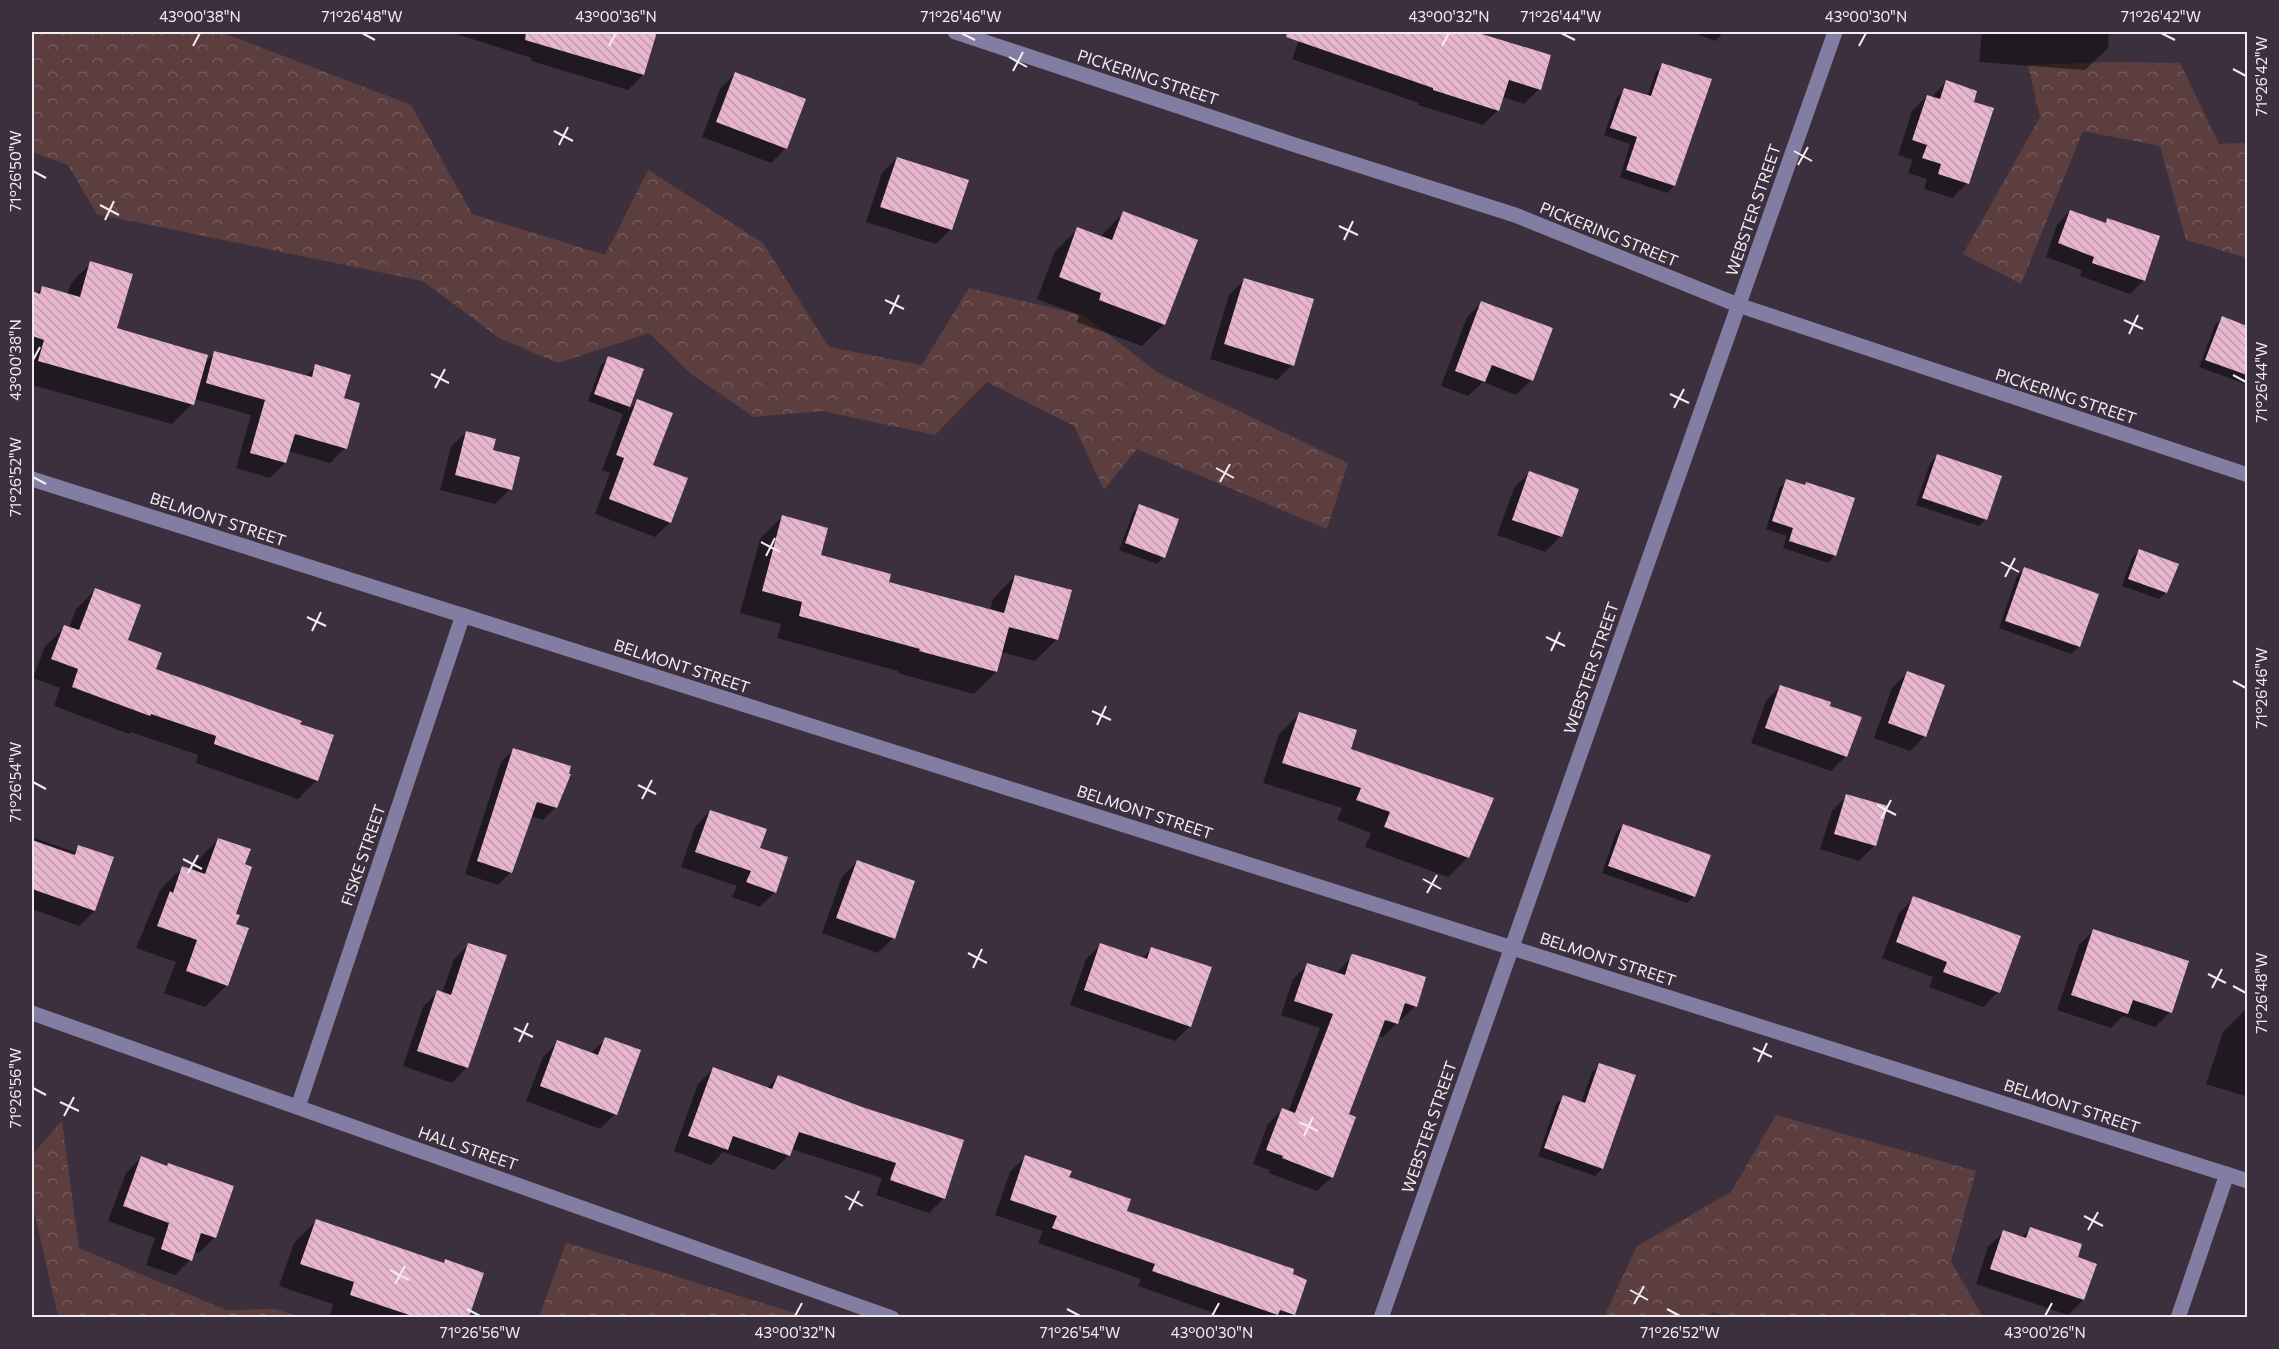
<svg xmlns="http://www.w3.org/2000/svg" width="2279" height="1349" viewBox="0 0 2279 1349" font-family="Commissioner,sans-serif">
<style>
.forest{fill:url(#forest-crowns)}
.shadow{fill:#0007}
.building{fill:url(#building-back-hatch)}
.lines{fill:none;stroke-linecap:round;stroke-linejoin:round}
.minor{stroke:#837da3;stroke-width:15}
.ticks{fill:none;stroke:#f2ebf4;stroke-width:2}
.labels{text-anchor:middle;stroke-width:6;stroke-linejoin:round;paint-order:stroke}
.street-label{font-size:16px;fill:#f2ebf4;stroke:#3c303e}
.neatline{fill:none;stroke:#f2ebf4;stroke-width:2}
.ticks-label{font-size:15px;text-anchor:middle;fill:#f2ebf4}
</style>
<defs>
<pattern id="forest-crowns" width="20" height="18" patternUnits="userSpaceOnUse" patternTransform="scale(1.5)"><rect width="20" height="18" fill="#5c3e3f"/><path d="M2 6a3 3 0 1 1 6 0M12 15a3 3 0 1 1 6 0" fill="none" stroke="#745a5b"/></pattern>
<pattern id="building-back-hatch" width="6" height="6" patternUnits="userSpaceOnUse" patternTransform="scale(1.5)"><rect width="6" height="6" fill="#e7b5cd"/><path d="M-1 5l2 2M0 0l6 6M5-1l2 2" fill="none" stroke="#c099ac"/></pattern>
</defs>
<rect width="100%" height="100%" fill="#3c303e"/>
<!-- forest -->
<g class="forest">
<path d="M32,32h189l190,73 61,109 133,41 43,-85 115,73 66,104 93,18 47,-77 116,28 73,57 190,90 -21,66 -190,-80 -33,41 -30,-64 -87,-44 -52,53 -113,-24 -68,6 -63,-43 -42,-41 -91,30 -59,-25 -76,-57 -326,-67 -29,-49 -36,-13z"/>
<path d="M2110,62l70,1 39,81 28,-1v115l-61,-18 -26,-94 -77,-15 -62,153 -58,-30 77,-137 -12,-52z"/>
<path d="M1776,1115l200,56 -25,91 32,55 -251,1 -19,-6 -4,5h-105l33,-71 94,-54z"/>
<path d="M62,1121l17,127 147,62 49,-1 25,8h-242l-26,-115v-47z"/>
<path d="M566,1243h1l241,74h-269z"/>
</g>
<!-- shadow -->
<g class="shadow">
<path d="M450,32h205l-12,43 -15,15 -97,-29 1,-3z"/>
<path d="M1302,32h168l79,24 -10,33 -15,15 -22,-7 -4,13 -15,15 -65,-20 1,-2 -127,-44z"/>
<path d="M1692,32h32l-9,9z"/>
<path d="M1982,32h127l-1,16 -23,22 -106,-8z"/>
<path d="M1663,65l47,15 -36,106 -7,7 -47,-16 10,-33 -26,-9 13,-38 8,-7 22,7 9,-25z"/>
<path d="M735,74l51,74 -15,15 -69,-26 18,-48z"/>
<path d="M1946,82l26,21 -5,80 -15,15 -28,-9 3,-10 -19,-6 5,-13 -15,-5 14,-44 15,-15 4,2z"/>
<path d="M897,158l54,71 -15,15 -70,-22 16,-49z"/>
<path d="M2070,211l33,13 5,-4 36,60 -14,14 -50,-18 2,-6 -36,-13 11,-32z"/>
<path d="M1123,213l41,111 -22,22 -65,-24 2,-7 -42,-16 18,-48 23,-22 22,8z"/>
<path d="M91,263l25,66 88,35 11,-11 90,24 11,-11 26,33 3,49 -15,15 -42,-12 -3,12 -15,15 -34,-10 15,-53 -57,-16 -2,5 -20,20 -140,-39v-92l4,1 6,-6 25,7 4,-12z"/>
<path d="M1244,280l48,85 -15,15 -67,-21 19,-64z"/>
<path d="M1482,302l49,78 -15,15 -33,-13 -15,14 -27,-10 26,-69z"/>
<path d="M2222,318l26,10v57l-49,-18 16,-42z"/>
<path d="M609,358l33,12 -15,41 11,-10 13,64 19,57 -15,15 -60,-23 15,-41 -8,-3 21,-56 -35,-13 13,-36z"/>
<path d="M466,432l25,19 19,38 -15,15 -55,-14 11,-43z"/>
<path d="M1937,456l49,63 -7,7 -63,-21 14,-42z"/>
<path d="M1529,473l48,17 -17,47 -15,15 -48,-17 17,-47z"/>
<path d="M1787,481l17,5 2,-2 29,71 -7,8 -45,-15 4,-12 -21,-7 13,-41z"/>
<path d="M1140,506l24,51 -7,7 -38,-14 14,-37z"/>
<path d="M782,517l37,39 68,27 103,28 3,-12 22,-23 42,63 -22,22 -34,-9 -5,20 -22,22 -76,-21v-2l-121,-33 4,-14 -41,-11 20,-74z"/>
<path d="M2139,551l27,41 -7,7 -37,-13 10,-28z"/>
<path d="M2024,569l73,26 -18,51 -8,8 -72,-26 18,-52z"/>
<path d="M95,590l31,51 28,29 144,55 19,55 -19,19 -102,-36 2,-8 -67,-23 -2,2 -75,-28 6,-18 -27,-10 12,-32 20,-19 4,1 7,-19z"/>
<path d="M1907,673l18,63 -15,15 -36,-13 18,-50z"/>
<path d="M1781,686l47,21 18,49 -15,15 -80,-28 15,-42z"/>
<path d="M1299,714l50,36 119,107 -20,20 -83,-30 6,-14 -34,-13 5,-12 -79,-25 16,-49z"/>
<path d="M514,749l42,58 -13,13 -13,-4 -19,56 -13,13 -33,-11 36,-112z"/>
<path d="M1847,796l39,11 -12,39 -15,15 -39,-12 12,-38z"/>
<path d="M710,811l48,37 17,44 -15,15 -28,-10 5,-11 -56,-19 14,-40z"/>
<path d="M1623,825l71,71 -7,7 -85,-30 14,-40z"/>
<path d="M32,837l42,15 4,-5 16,64 -15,15 -47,-17z"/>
<path d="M219,839l16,86 -8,60 -22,22 -41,-14 12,-31 -40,-14 24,-58 22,-22 11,3 3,-9z"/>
<path d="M857,862l36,76 -15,15 -56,-20 20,-56z"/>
<path d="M1914,898l84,94 -15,15 -54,-20 4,-10 -51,-19 17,-45z"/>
<path d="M2094,930l76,82 -15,15 -32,-11 -12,12 -54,-18 22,-65z"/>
<path d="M469,944l-2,123 -15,16 -49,-17 20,-59 15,-15 4,1 12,-34z"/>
<path d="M1101,944l41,15 10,-11 38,78 -15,15 -105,-36 16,-46z"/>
<path d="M1352,956l63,50 -14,14 -3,-1 -1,4 -14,14 -6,-1 -30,79 -15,62 -15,14 -48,-18 1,-3 -17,-6 15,-40 14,-14 6,2 32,-84 -39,-13 12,-36 15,-14 28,9z"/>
<path d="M2245,1010l3,1v86l-42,-13 17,-52z"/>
<path d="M606,1039l9,75 -15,15 -74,-28 17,-44 15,-15 32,12z"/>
<path d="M1600,1064l2,105 -7,7 -57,-20 18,-52 8,-7 17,6 11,-31z"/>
<path d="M713,1069l53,20 12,-12 166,121 -15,15 -53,-18 6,-17 -91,-29 -2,6 -15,15 -51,-18 -12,13 -37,-14 24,-67z"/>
<path d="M1025,1157l100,55 169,102 -3,4h-63l-90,-32 3,-7 -103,-36 5,-12 -48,-16 15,-43z"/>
<path d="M141,1158l25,9 3,-3 63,23 -18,51 -15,15 -6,-2 -3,9 -15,15 -29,-10 9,-27 -47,-17 18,-48z"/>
<path d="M316,1221l126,43 3,-3 37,13 -14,44h-139l4,-14 -54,-18 15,-43z"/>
<path d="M2030,1229l46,29 7,42 -15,15 -92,-31 12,-37 16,-15 17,6z"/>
</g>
<!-- building -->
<g class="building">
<path d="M526,32h131l-13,43 -119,-35z"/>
<path d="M1287,32h188l76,23 -10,35 -32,-10 -10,31 -66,-21v-2l-147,-51z"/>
<path d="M1662,63l50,16 -37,107 -49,-16 11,-33 -27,-9 14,-40 27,8z"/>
<path d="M735,72l71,27 -19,50 -71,-27z"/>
<path d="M1946,80l31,11 -3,11 20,6 -25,76 -31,-10 3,-10 -19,-6 5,-13 -15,-5 15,-45 13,4z"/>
<path d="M897,157l72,23 -17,50 -72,-23z"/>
<path d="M2070,210l36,13 1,-5 53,18 -15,45 -53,-18 2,-6 -36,-14z"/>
<path d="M1123,211l75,29 -33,85 -66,-25 2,-7 -42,-16 18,-50 35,13z"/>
<path d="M90,261l43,13 -16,54 91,27 -14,50 -156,-44 6,-21 -12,-4v-45l8,3 2,-8 38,11z"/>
<path d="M1244,278l70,21 -20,67 -70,-22z"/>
<path d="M1481,301l72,27 -20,53 -41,-16 -7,17 -30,-11z"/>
<path d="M2222,316l25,10v49l-42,-15z"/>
<path d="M214,351l98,26 3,-13 36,11 -7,23 16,5 -13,46 -52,-15 -9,29 -36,-10 15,-53 -59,-17z"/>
<path d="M608,356l36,13 -14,38 -36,-13z"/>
<path d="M637,399l36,14 -20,52 35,13 -17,45 -62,-24 15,-41 -8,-3z"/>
<path d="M466,431l30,8 -3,11 27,7 -8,33 -57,-15z"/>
<path d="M1937,454l65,22 -15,44 -65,-22z"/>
<path d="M1529,471l50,18 -17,48 -50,-17z"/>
<path d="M1786,479l19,6 1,-3 49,16 -19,58 -47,-15 4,-13 -21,-7z"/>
<path d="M1139,504l40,15 -14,39 -40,-15z"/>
<path d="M782,515l46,13 -7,27 70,19 -2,8 115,31 11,-38 57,15 -14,50 -49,-13 -12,45 -78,-21 1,-2 -121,-33 3,-14 -40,-11z"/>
<path d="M2139,549l40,15 -12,29 -39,-14z"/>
<path d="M2024,567l75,27 -19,53 -75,-26z"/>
<path d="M95,588l46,17 -13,35 34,13 -6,16 146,52 -2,3 34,11 -16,46 -104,-37 2,-8 -65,-22 -1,2 -78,-29 6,-18 -27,-10 13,-34 15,5z"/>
<path d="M1907,671l38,14 -19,52 -38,-14z"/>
<path d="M1780,685l51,17 -1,4 32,11 -15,40 -82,-29z"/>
<path d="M1299,712l58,18 -6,19 143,49 -25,60 -85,-31 6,-15 -34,-12 5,-12 -79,-25z"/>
<path d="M513,748l58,18 -2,8h2l-14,34 -20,-6 -25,71 -35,-12z"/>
<path d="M1846,794l42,12 -12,40 -42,-12z"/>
<path d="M710,810l57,19 -7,19 28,9 -12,36 -30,-11 5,-11 -56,-19z"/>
<path d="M1623,824l88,31 -16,42 -87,-31z"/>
<path d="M218,838l33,11 -6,15 7,3 -16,47 4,1 -4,9 13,4 -21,58 -42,-15 11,-31 -40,-14 13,-35 3,2 9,-27 23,8z"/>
<path d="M32,840l43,15 3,-10 36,12 -19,54 -63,-22z"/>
<path d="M857,860l58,21 -20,58 -59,-21z"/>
<path d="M1913,896l108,40 -21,57 -57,-21 4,-10 -51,-20z"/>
<path d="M2093,929l96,32 -17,52 -39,-13 -5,14 -57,-19z"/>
<path d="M468,943l39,12 -39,113 -51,-17 20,-61 14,5z"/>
<path d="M1100,943l47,16 4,-12 61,20 -21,60 -107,-37z"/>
<path d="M1353,954l73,23 -9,30 -12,-4 -7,21 -13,-4 -36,94 7,3 -23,61 -51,-20 1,-2 -17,-6 16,-42 13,5 38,-99 -39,-13 13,-38 38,12 6,-20z"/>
<path d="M605,1037l36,13 -24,65 -77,-29 17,-46 41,15z"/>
<path d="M1599,1063l37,12 -33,94 -59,-21 19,-53 22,8z"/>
<path d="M713,1067l59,22 6,-14 84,32 102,33 -19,59 -55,-19 6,-17 -97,-31 -9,24 -57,-20 -5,14 -40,-14z"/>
<path d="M1025,1155l47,16 -3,6 62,22 -4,12 167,58 -1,5 14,6 -12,35 -15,-5 -2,5 -126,-44 3,-7 -103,-36 5,-12 -47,-16z"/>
<path d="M141,1156l26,10 1,-3 66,23 -18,52 -15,-5 -9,28 -31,-12 8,-26 -46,-17z"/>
<path d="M316,1219l128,44 1,-4 39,14 -15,44h-54l-65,-22 4,-13 -54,-18z"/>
<path d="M2030,1227l52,17 -4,13 19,7 -13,36 -94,-31 13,-39 23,8z"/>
</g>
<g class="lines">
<!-- minor -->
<g class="minor">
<path d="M955,32l337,112 223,71 223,90 510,170"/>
<path d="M32,479l2216,702"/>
<path d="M32,1013l860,305"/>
<path d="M298,1107l165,-492"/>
<path d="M1381,1318l454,-1286"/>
<path d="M2178,1318l49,-144"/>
</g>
</g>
<!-- ticks -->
<path class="ticks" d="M362,33l13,7M961,33l14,7M1561,33l14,7M2161,33l14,7M193,46l7,-13M609,46l7,-13M1442,46l7,-13M1859,46l7,-13M1009,57l18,10M2233,69l13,7M1013,71l10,-19M554,131l19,10M559,145l9,-18M1794,151l18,10M1798,165l10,-18M33,171l13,7M100,205l19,10M105,220l9,-19M1339,226l19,9M1344,240l9,-19M885,300l19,9M890,314l9,-19M2124,320l19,9M2129,334l9,-19M33,360l7,-13M431,374l18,9M2233,375l13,7M435,388l10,-19M1670,394l19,9M1674,408l10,-19M1216,468l18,10M33,477l13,7M1220,482l10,-18M761,542l19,10M766,556l9,-18M2001,562l18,10M2005,577l10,-19M307,617l19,9M312,631l9,-19M1546,637l19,9M1551,651l9,-19M2233,681l13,7M1092,711l19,9M1097,725l9,-19M33,782l13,7M638,785l18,9M642,799l10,-19M1877,805l19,10M1881,819l10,-19M183,859l19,10M188,873l10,-18M1423,879l18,10M1427,893l10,-18M968,953l19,10M973,968l9,-19M2208,974l18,9M2233,986l13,7M2212,988l10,-19M514,1028l19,9M519,1042l9,-19M1753,1048l19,9M1758,1062l9,-19M33,1088l13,7M60,1102l19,9M64,1116l10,-19M1299,1122l19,9M1304,1136l9,-19M845,1196l18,10M849,1210l10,-19M2084,1216l19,10M2088,1230l10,-18M390,1270l19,10M395,1284l10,-18M1630,1290l18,10M1634,1304l10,-18M467,1309l13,7M1067,1309l13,7M1667,1309l13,7M795,1316l7,-13M1212,1316l7,-13M2045,1316l7,-13"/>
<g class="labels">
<!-- street labels -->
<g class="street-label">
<text transform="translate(1148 77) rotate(18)" y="6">PICKERING STREET</text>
<text transform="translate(1753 210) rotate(-71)" y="6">WEBSTER STREET</text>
<text transform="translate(1609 234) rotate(22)" y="6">PICKERING STREET</text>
<text transform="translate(2066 396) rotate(18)" y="6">PICKERING STREET</text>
<text transform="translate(218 519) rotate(18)" y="6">BELMONT STREET</text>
<text transform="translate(682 666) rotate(18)" y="6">BELMONT STREET</text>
<text transform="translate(1591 668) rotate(-71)" y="6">WEBSTER STREET</text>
<text transform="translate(1145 812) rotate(18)" y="6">BELMONT STREET</text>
<text transform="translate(363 855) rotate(-71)" y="6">FISKE STREET</text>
<text transform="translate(1608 959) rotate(18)" y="6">BELMONT STREET</text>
<text transform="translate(2072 1106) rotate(18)" y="6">BELMONT STREET</text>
<text transform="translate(1429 1127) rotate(-71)" y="6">WEBSTER STREET</text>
<text transform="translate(468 1148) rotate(19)" y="6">HALL STREET</text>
</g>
</g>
<!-- border -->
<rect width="2279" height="1349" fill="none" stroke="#3c303e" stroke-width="66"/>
<rect x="33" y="33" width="2213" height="1283" class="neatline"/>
<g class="ticks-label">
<text x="200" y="22">43°00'38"N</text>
<text x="362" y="22">71°26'48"W</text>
<text x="616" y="22">43°00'36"N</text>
<text x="961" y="22">71°26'46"W</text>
<text x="1449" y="22">43°00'32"N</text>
<text x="1561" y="22">71°26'44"W</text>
<text x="1866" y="22">43°00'30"N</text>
<text x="2161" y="22">71°26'42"W</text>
<text transform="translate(2262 76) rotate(-90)" y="5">71°26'42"W</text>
<text transform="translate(16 171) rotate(-90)" y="5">71°26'50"W</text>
<text transform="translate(16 360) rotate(-90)" y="5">43°00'38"N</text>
<text transform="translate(2262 382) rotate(-90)" y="5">71°26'44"W</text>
<text transform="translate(16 477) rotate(-90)" y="5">71°26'52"W</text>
<text transform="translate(2262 688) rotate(-90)" y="5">71°26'46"W</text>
<text transform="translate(16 782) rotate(-90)" y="5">71°26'54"W</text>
<text transform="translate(2262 993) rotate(-90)" y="5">71°26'48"W</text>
<text transform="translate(16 1088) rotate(-90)" y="5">71°26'56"W</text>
<text x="480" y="1338">71°26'56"W</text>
<text x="795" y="1338">43°00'32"N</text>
<text x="1080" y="1338">71°26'54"W</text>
<text x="1212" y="1338">43°00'30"N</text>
<text x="1680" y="1338">71°26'52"W</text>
<text x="2045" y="1338">43°00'26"N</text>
</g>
</svg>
